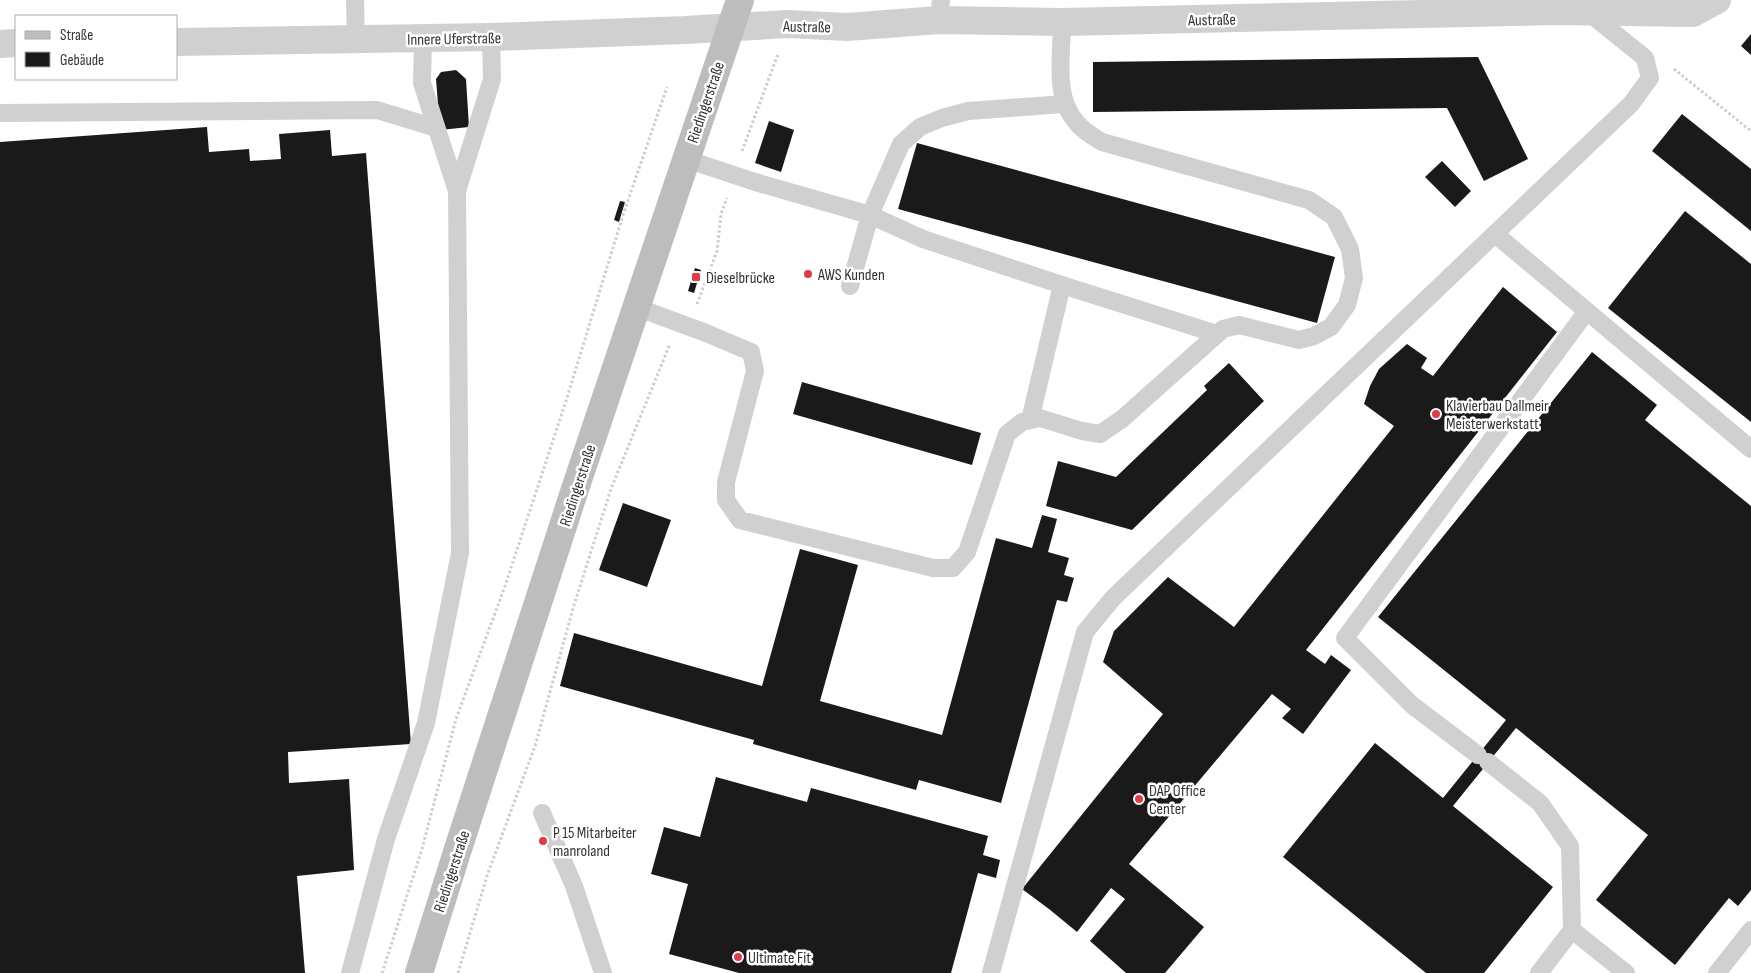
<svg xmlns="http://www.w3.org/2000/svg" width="1751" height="973" viewBox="0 0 1751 973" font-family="'Sofia Sans Condensed',sans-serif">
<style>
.building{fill:#1a1a1a}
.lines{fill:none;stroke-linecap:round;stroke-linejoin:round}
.path{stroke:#cdcdcd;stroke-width:3;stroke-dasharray:2.5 2.5;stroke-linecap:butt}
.lane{stroke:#d0d0d0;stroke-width:18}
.street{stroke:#d0d0d0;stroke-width:28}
.secondary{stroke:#bdbdbd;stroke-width:28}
.poi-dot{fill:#e63946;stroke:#fff;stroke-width:2}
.labels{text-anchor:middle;stroke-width:5;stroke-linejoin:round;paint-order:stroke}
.street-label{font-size:16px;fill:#333;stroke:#fff}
.poi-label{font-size:16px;fill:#333;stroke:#fff;text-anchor:start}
</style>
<rect width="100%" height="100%" fill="#fff"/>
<!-- building -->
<g class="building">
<path d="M1751,34v21l-10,-9z"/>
<path d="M1478,57l50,102 -44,22 -37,-73 -354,4v-50z"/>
<path d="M456,70l10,9 3,48 -29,3 -4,-51 5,-7z"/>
<path d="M1682,114l69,55v62l-99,-80z"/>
<path d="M769,121l25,9 -13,42 -26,-9z"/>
<path d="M207,127l2,25 40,-3 1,12 31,-2 -2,-25 51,-4 2,26 34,-3 45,591 -123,8 1,31 60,-4 5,91 -57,6 8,97h-305v-831z"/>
<path d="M917,143l418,114 -18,66 -419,-114z"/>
<path d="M1442,161l29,30 -16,16 -30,-30z"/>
<path d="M620,201l5,1 -6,20 -5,-2z"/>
<path d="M1685,211l66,53v158l-143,-114z"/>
<path d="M695,268l6,2 -7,23 -6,-2z"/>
<path d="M1503,287l54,45 -251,318 19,14 6,-9 20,15 -48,64 -21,-16 9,-9 -19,-15 -143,170 75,63 -39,46h-39l-36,-32 35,-42 -14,-11 -34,44 -28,-23 -27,-20 141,-175 -60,-52 11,-31 54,-54 66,50 160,-201 -30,-22 6,-18 9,-17 28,-25 20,14 -6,10 12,8z"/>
<path d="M1592,352l65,53 -12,15 106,86v384l-13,16 -9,-8 -54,67 -79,-65 52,-65 -132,-107 -63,78 100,81 -69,86h-58l-143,-116 92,-114 68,55 63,-78 -128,-103z"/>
<path d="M1229,363l35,38 -132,129 -86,-24 12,-45 58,16 91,-87 -3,-4z"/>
<path d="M802,382l179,51 -9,32 -179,-51z"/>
<path d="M623,503l48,17 -24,67 -48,-17z"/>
<path d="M1042,515l15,4 -9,33 21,6 -5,17 10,3 -7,24 -10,-2 -56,203 -82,-23 -3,10 -163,-46 1,-4 -194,-54 14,-53 188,53 38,-137 58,16 -38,136 122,34 54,-197 36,10z"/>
<path d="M716,777l91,25 4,-14 177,48 -5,19 17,5 -4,18 -18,-5 -27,100h-212l-70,-19 19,-70 -37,-10 13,-47 36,10z"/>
</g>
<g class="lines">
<!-- path -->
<g class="path">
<path d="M1674,69l77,62"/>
<path d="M742,151l36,-97"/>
<path d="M697,304l20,-53 4,-37 6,-16"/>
<path d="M382,973l40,-124 34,-130 49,-133 61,-185 57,-186 44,-128"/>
<path d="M458,973l29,-97 48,-130 39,-141 37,-116 59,-145"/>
</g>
<!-- lane -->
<g class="lane">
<path d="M355,0l1,40"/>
<path d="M939,20l2,-20"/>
<path d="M1064,104l-96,7 -26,7 -22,9 -19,17 -31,71 53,24 139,46 155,49"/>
<path d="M0,113l377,-3 59,18"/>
<path d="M686,159l69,23 115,33 -20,71"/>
<path d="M457,191l35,-112 -1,-42"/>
<path d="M1495,234l256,215"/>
<path d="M636,307l70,26 45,19 4,19 -29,111v18l14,20 193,48h20l14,-16 40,-118 15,-12 18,-4 42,13 18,3 22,-15 101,-90 16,-4 60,15 15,-4 17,-9 16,-22 7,-27 -4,-29 -16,-32 -25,-17 -207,-58c-8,-5 -19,-11 -25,-19 -24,-26 -15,-68 -15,-101"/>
<path d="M1030,420l32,-135"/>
<path d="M1478,755l-66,-50 -67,-67 242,-327"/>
<path d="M1488,762l52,41 30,43 2,84"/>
<path d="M542,813l32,73 29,87"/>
<path d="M350,973l36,-134 40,-116 34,-170 -3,-362 -35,-108 1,-44"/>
<path d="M991,973l94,-341 28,-34 518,-494 19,-26 -5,-20 -57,-46"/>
<path d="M1539,973l33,-43 54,43"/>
<path d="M1717,973l34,-43"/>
</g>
<!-- street -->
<g class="street">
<path d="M176,42l315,-5 194,-7 103,-6 59,3 92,-7 123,2 493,-11 138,2 24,-13"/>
<path d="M0,44l16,-1"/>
</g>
<!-- secondary -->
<path class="secondary" d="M419,973l38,-121 118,-363 165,-489"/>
</g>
<!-- markers -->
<g class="poi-dot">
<circle cx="808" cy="274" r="5"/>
<rect x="691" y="272" width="10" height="10" rx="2.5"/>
<circle cx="1436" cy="414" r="5"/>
<circle cx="1139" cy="799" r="5"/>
<circle cx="543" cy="841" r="5"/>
<circle cx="738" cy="957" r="5"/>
</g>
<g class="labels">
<!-- street labels -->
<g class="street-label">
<text transform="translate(1212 19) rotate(-1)" y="6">Austraße</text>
<text transform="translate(807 26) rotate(1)" y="6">Austraße</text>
<text transform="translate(454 38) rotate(-1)" y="6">Innere Uferstraße</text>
<text transform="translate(705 102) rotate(-71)" y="6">Riedingerstraße</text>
<text transform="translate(577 485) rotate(-72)" y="6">Riedingerstraße</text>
<text transform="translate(451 871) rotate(-72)" y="6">Riedingerstraße</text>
</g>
<!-- poi labels -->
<g class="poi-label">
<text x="818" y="280">AWS Kunden</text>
<text x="706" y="283">Dieselbrücke</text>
<text x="1446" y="411">Klavierbau Dallmeir<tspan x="1446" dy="18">Meisterwerkstatt</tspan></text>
<text x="1149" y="796">DAP Office<tspan x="1149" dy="18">Center</tspan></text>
<text x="553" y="838">P 15 Mitarbeiter<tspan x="553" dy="18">manroland</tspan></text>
<text x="748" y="963">Ultimate Fit</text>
</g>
</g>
<!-- legend -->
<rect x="15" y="15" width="162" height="65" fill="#ffffff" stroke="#adadad"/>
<rect x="25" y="31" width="25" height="8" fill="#bdbdbd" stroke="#adadad"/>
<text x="60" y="40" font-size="15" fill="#333333">Straße</text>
<rect x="25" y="52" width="25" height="15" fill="#1a1a1a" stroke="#adadad"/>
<text x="60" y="65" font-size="15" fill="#333333">Gebäude</text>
</svg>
